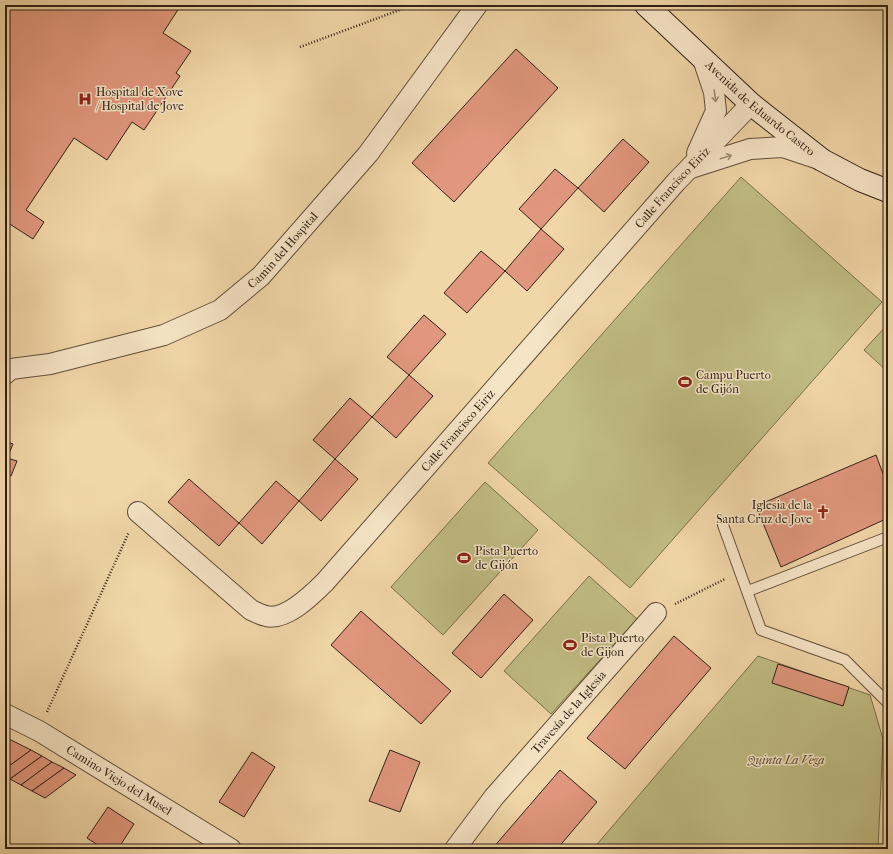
<svg xmlns="http://www.w3.org/2000/svg" width="893" height="854" viewBox="0 0 893 854" font-family="'IM FELL French Canon',serif">
<style>
.green{fill:#c0bc83;stroke:#786e4c}
.building{fill:#e1977d;stroke:#302014}
.lines{fill:none;stroke-linecap:round;stroke-linejoin:round}
.lane-casing{stroke:#604e39;stroke-width:12}
.street-casing{stroke:#604e39;stroke-width:22}
.secondary-casing{stroke:#302014;stroke-width:24}
.path{stroke:#302014;stroke-width:2.5;stroke-dasharray:1 2;stroke-linecap:butt}
.lane{stroke:#f6e4c6;stroke-width:10}
.street{stroke:#f6e4c6;stroke-width:20}
.secondary{stroke:#f6e4c6;stroke-width:22}
.oneway{stroke:#9d8c76}
.labels{text-anchor:middle;stroke-width:3;stroke-linejoin:round;paint-order:stroke}
.poi-label{font-size:12px;fill:#302014;stroke:#f6e4c6;text-anchor:start}
.street-label{font-size:12px;fill:#302014;stroke:#f6e4c6}
.park-label{font-size:12px;font-style:italic;fill:#544730;stroke:#f6e4c6}
</style>
<rect width="100%" height="100%" fill="#f1d6a7"/>
<filter id="stains"><feTurbulence type="fractalNoise" baseFrequency=".005" numOctaves="4"/><feColorMatrix values="0 0 0 0 .2 0 0 0 0 .09 0 0 0 0 .02 0 0 0 .5 -.17"/></filter>
<radialGradient id="worn" r=".72"><stop offset=".6" stop-color="#630" stop-opacity="0"/><stop offset="1" stop-color="#630" stop-opacity=".3"/></radialGradient>
<!-- green -->
<g class="green">
<path d="M741,177l141,125 -252,286 -142,-125z"/>
<path d="M888,324v48l-24,-22z"/>
<path d="M485,482l53,48 -95,105 -52,-48z"/>
<path d="M589,576l48,43 -86,95 -47,-43z"/>
<path d="M758,656l112,39 13,44 -5,110h-285z"/>
</g>
<!-- building -->
<g class="building">
<path d="M5,5h176l-18,28 28,18 -15,22 4,3 -36,54 -12,-8 -25,38 -33,-22 -48,72 18,12 -11,17 -28,-18z"/>
<path d="M516,49l42,39 -104,114 -42,-39z"/>
<path d="M623,139l26,23 -45,50 -26,-24z"/>
<path d="M555,169l23,19 -37,41 -22,-20z"/>
<path d="M541,229l23,20 -37,42 -22,-20z"/>
<path d="M481,251l24,20 -38,42 -23,-20z"/>
<path d="M424,315l22,19 -37,41 -22,-18z"/>
<path d="M409,375l24,21 -37,42 -24,-21z"/>
<path d="M350,398l22,19 -37,42 -22,-19z"/>
<path d="M5,441l8,3 -6,14 10,3 -6,15 -6,-3z"/>
<path d="M876,455l12,32v31l-107,49 -25,-61z"/>
<path d="M335,459l23,20 -37,42 -22,-20z"/>
<path d="M189,479l50,44 -20,23 -51,-44z"/>
<path d="M276,481l23,20 -37,43 -23,-21z"/>
<path d="M504,594l29,26 -52,58 -29,-25z"/>
<path d="M361,611l90,80 -30,33 -90,-79z"/>
<path d="M674,636l37,32 -86,101 -38,-31z"/>
<path d="M778,664l71,23 -6,19 -71,-23z"/>
<path d="M9,739l22,11 -26,19v-27z"/>
<path d="M31,750l11,6 -32,23 -5,-2v-8z"/>
<path d="M390,750l30,12 -20,50 -31,-11z"/>
<path d="M252,752l23,15 -31,50 -25,-15z"/>
<path d="M42,756l10,6 -31,23 -11,-6z"/>
<path d="M52,762l12,6 -32,23 -11,-6z"/>
<path d="M64,768l12,7 -31,23 -13,-7z"/>
<path d="M560,770l37,32 -40,47h-65z"/>
<path d="M108,807l26,17 -16,25h-14l-17,-11z"/>
</g>
<g class="lines">
<!-- lane casing -->
<g class="lane-casing">
<g id="lane">
<path d="M723,525l38,105 84,30 43,43"/>
<path d="M748,591l140,-54"/>
</g>
</g>
<!-- street casing -->
<g class="street-casing">
<g id="street">
<path d="M697,153l19,-42 -2,-19 -11,-33"/>
<path d="M691,168l59,-19 33,-2 33,11"/>
<path id="s1" d="M5,374l6,-5 39,-5 114,-29 56,-25 41,-34 107,-122 109,-149"/>
<path id="s2" d="M138,512l113,98c5,2 10,5 15,6 20,5 46,-21 59,-34l351,-400 75,-78"/>
<path id="s3" d="M5,714l34,17 192,118"/>
<path id="s4" d="M455,849l39,-52 162,-184"/>
</g>
</g>
<!-- secondary casing -->
<g class="secondary-casing">
<g id="secondary">
<path id="s5" d="M646,5l105,99 71,56 38,20 28,11"/>
</g>
</g>
<!-- path -->
<g class="path">
<path d="M300,47l113,-42"/>
<path d="M675,604l50,-25"/>
<path d="M47,712l82,-180"/>
</g>
<!-- lane -->
<use href="#lane" class="lane"/>
<!-- street -->
<use href="#street" class="street"/>
<!-- secondary -->
<use href="#secondary" class="secondary"/>
</g>
<!-- one-way arrows -->
<defs><path id="oneway-shaft" d="M-6 0H5M1.5-3L5.5 0L1.5 3" fill="none" stroke-width="1.6" stroke-linecap="round" stroke-linejoin="round"/></defs>
<g class="oneway">
<use href="#oneway-shaft" transform="translate(715 96) rotate(82)"/>
<use href="#oneway-shaft" transform="translate(726 157) rotate(-18)"/>
</g>
<!-- icons -->
<defs>
<g id="hospital-bare" transform="scale(1.08)"><path d="M-5-5h3v3.5h4V-5h3V5h-3V1.5h-4V5h-3Z" fill="#8f2418" stroke="#f6e4c6" stroke-width="2.5" paint-order="stroke"/></g>
<g id="stadium-bare" transform="scale(1.08)"><path d="M0-5a6.5 5 0 1 0 0 10a6.5 5 0 1 0 0-10ZM-3.5-1.8h7v3.6h-7Z" fill="#8f2418" stroke="#f6e4c6" stroke-width="2.5" paint-order="stroke"/></g>
<g id="church-bare" transform="scale(1.08)"><path d="M-1.2-6h2.4v3.5h3.3v2.4h-3.3V6h-2.4V-.1h-3.3v-2.4h3.3Z" fill="#8f2418" stroke="#f6e4c6" stroke-width="2.5" paint-order="stroke"/></g>
</defs>
<g fill-rule="evenodd">
<use href="#hospital-bare" x="85" y="99"/>
<use href="#stadium-bare" x="685" y="382"/>
<use href="#church-bare" x="823" y="512"/>
<use href="#stadium-bare" x="464" y="558"/>
<use href="#stadium-bare" x="570" y="645"/>
</g>
<g class="labels">
<!-- poi labels -->
<g class="poi-label">
<text x="96" y="96">Hospital de Xove<tspan x="96" dy="14">/ Hospital de Jove</tspan></text>
<text x="696" y="379">Campu Puerto<tspan x="696" dy="14">de Gijón</tspan></text>
<text x="812" y="509" text-anchor="end">Iglesia de la<tspan x="812" dy="14">Santa Cruz de Jove</tspan></text>
<text x="475" y="555">Pista Puerto<tspan x="475" dy="14">de Gijón</tspan></text>
<text x="581" y="642">Pista Puerto<tspan x="581" dy="14">de Gijon</tspan></text>
</g>
<!-- street labels -->
<g class="street-label">
<text dy="4" stroke="none"><textPath href="#s5" startOffset="154">Avenida de Eduardo Castro</textPath></text>
<text dy="4" stroke="none"><textPath href="#s2" startOffset="762">Calle Francisco Eiriz</textPath></text>
<text dy="4" stroke="none"><textPath href="#s1" startOffset="313">Camin del Hospital</textPath></text>
<text dy="4" stroke="none"><textPath href="#s2" startOffset="438">Calle Francisco Eiriz</textPath></text>
<text dy="4" stroke="none"><textPath href="#s4" startOffset="178">Travesía de la Iglesia</textPath></text>
<text dy="4" stroke="none"><textPath href="#s3" startOffset="132">Camino Viejo del Musel</textPath></text>
</g>
<!-- park labels -->
<g class="park-label">
<text x="786" y="764">Quinta La Vega</text>
</g>
</g>
<!-- margin -->
<rect width="893" height="854" fill="none" stroke="#f1d6a7" stroke-width="20"/>
<rect x="6" y="6" width="881" height="842" fill="none" stroke="#302014" stroke-width="2"/>
<rect x="10" y="10" width="873" height="834" fill="none" stroke="#302014"/>
<rect width="100%" height="100%" filter="url(#stains)"/>
<rect width="100%" height="100%" fill="url(#worn)"/>
</svg>
